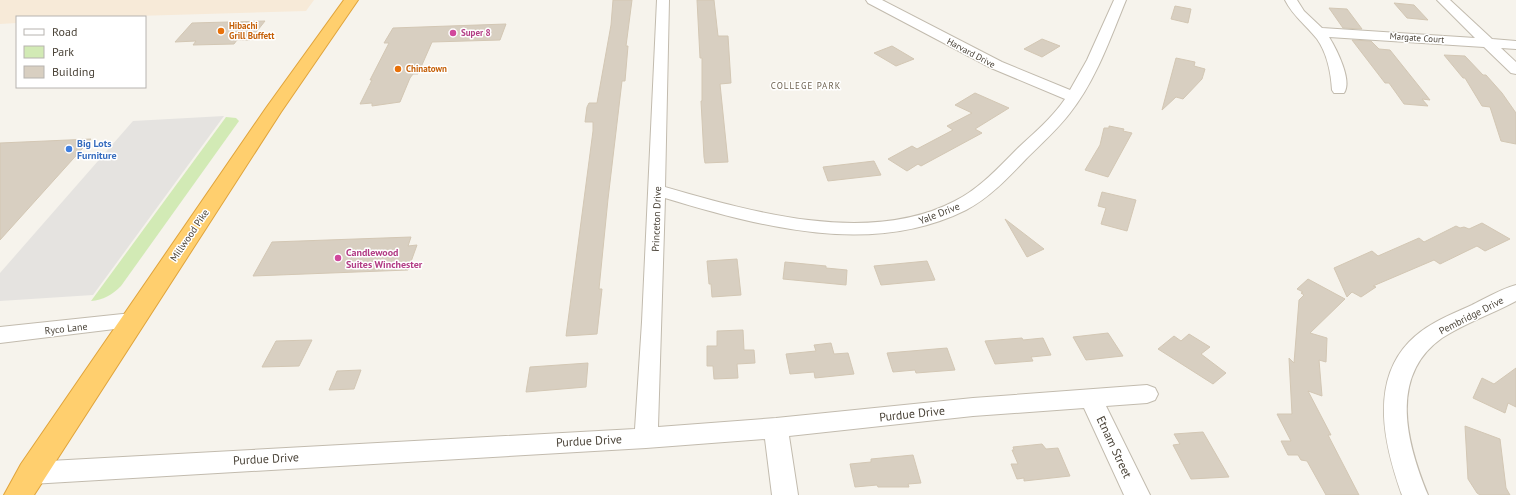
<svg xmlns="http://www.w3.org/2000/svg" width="1516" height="495" viewBox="0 0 1516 495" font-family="'PT Sans',sans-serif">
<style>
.commercial{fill:#f7ead8}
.green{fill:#d2eab5}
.parking{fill:#e5e3e0}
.building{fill:#d8cfc1;stroke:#d3c7b4}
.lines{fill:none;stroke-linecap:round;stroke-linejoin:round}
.minor-casing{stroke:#c2bbae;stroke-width:2}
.highway-casing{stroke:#e0a43c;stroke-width:2}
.minor{fill:#fff;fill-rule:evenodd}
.highway{fill:#ffcf6e;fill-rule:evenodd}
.food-dot{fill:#e8710a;stroke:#fff;stroke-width:1.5}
.hotel-dot{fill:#d1479c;stroke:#fff;stroke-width:1.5}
.shop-dot{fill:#3f7fe0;stroke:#fff;stroke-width:1.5}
.labels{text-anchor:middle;stroke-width:3;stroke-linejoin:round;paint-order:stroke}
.far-food-label{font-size:9px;font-weight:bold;fill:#c56008;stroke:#fff;text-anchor:start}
.far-hotel-label{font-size:9px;font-weight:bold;fill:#b23c85;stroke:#fff;text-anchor:start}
.far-street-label{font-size:9px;fill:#4b4439;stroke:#fff}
.far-neighbourhood-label{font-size:9px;letter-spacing:1px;fill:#6e6250;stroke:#fff}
.shop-label{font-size:10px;font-weight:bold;fill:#366cbe;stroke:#fff;text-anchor:start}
.street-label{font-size:10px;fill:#4b4439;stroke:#fff}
.hotel-label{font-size:10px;font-weight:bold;fill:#b23c85;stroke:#fff;text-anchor:start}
.near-street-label{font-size:12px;fill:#4b4439;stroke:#fff}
</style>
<rect width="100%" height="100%" fill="#f6f3ec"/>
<!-- commercial -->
<path class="commercial" d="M0,0h314l-8,11 -203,6h-86v6l-17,1z"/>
<!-- green -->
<path class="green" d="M226,117l10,1 3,3 -118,165c-9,9 -18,14 -30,15z"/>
<!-- parking -->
<path class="parking" d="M224,116l-131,179 -93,6v-28l133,-152z"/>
<!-- building -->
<g class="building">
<path d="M613,0h19l-6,46h2l-3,35h-3l-14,118 -9,90h3l-5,45 -31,2 27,-205v-9h-8l2,-15 2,-4h8l14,-78z"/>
<path d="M697,0h17l4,36h10l3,47 -11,1 8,78 -23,1 -1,-6 -3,-56h1v-43h-2z"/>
<path d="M1394,3l20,2 14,15 -21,-2z"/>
<path d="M1175,6l16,3 -3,14 -17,-4z"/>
<path d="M1329,8l18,1 15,20 -19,-1z"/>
<path d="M265,21l-15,19h-13l-3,4 -41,1 3,-4 -21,1 17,-19z"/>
<path d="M506,24l-6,16 -68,2 -14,32h-5l-3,4 -10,24 -28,4v-3l-12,1 12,-24h-2l19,-37h-5l9,-15z"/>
<path d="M1042,39l18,7 -18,11 -18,-8z"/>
<path d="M1352,40l19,1 8,8 11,1 40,50 -8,-1 6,7 -24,-2 -15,-21h-4z"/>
<path d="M892,46l22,13 -18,7 -22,-13z"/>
<path d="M1444,55l21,1 18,19h3l16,18 14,20v31l-15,-3 -11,-34 -8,-1 -17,-28h-2z"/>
<path d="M1176,58l19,4 -1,4 11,3 -3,10 -19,20 -7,-2 -14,13z"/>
<path d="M975,93l34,15 -34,21 7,4 -61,33 -3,-2 -11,7 -19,-12 24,-13 5,3 36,-19 -6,-4 25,-13 -17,-8z"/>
<path d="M1109,126l15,3 -1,2 9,2 -24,44 -23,-7 15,-25 4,-17h5z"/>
<path d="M91,139l-91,101v-97z"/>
<path d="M874,161l7,14 -53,6 -5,-14z"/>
<path d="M1102,192l34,8 -9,31 -26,-7 5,-16 -8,-2z"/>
<path d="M1005,219l39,30 -17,8z"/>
<path d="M1482,223l28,16 -25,12 -8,-5 -37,18 -6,-4 -61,26 3,1 -15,10 -9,-5 -5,5 -13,-29 38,-17 6,5 41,-18 5,4 32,-16 4,2 4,-1 5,2z"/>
<path d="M411,237l-3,9 9,-1 -9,25 -155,6 19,-34z"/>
<path d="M737,259l4,36 -29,2 -1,-13h-2l-2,-23z"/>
<path d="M927,261l8,19 -54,5 -7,-19z"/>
<path d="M785,262l41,4v2l21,2 -1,15 -63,-6z"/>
<path d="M1308,279l37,20 -35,34 17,5 -1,24 -7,-2 3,36 -14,-5 23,44h-3l31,60h-33l-19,-34 -6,-1 -3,-5h-10l-7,-14h10l-14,-27h15l-3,-56 5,5 5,-63 5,-5 -3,-2 2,-1 -6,-3z"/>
<path d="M743,330l1,20h10l1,13 -18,1 1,14 -24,1 -1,-13h-6v-20h10v-15z"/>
<path d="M1108,333l15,23 -37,4 -13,-23z"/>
<path d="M1189,334l21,13 -9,7 25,19 -13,11 -55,-35 16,-13 7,5z"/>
<path d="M1022,338l1,2 20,-2 8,17 -20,2 2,4 -38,3 -10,-23z"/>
<path d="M312,340l-13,26 -37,1 14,-26z"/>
<path d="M831,343l3,11 14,-1 6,21 -39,4 -1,-6 -24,2 -4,-20 30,-3 -2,-6z"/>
<path d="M947,348l8,22 -39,3 -1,-3 -22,2 -6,-19z"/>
<path d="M588,363l-2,24 -60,5 4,-25z"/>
<path d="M1516,368v39l-8,-4 -3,10 -32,-15 9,-20 12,6z"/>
<path d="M361,370l-7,19 -25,1 8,-19z"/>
<path d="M1465,426l35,13 6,49 4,7h-30l-3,-2 -9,-14z"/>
<path d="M1203,432l26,45 -38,2 -18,-34 7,-1 -6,-10z"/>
<path d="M1042,444l4,5 12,-1 12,28 -46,5v-3l-7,1 -6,-15h7l-6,-14h2l-1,-3z"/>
<path d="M913,455l8,28 -13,1 1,3h-31l-1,-2 -22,2 -5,-23 21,-2v-3z"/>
</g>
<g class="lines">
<!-- minor casing -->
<g class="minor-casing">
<g id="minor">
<path d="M657,0h12l-4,187c87,25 204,59 290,14 24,-12 43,-33 62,-52 17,-16 35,-31 48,-50l-74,-31 -123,-65 -2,-3h16l120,62 68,28 17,-30 27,-60h12c-16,39 -30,80 -56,113 -13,17 -29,31 -44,46 -18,19 -37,39 -60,51 -94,47 -205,17 -301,-12l-7,229 118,-9 197,-20 174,-13 8,3 3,6 -3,6 -8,3 -41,3 44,89h-26l-40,-87 -111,8 -184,20 9,59h-26l-7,-56 -119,9 -615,36 -9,-3 -3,-8 3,-8 9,-3 604,-33 7,-107z"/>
<path d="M1285,0h12l7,11 18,17 153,10 -38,-38h13l42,39 24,2v8l-15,-1 15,14v12l-5,-1 -27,-26 -155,-10c7,11 24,44 15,56h-10l-2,-3c-1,-17 -5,-37 -15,-51 -11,-14 -24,-23 -32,-39z"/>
<path d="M1516,285v16c-24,13 -51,22 -74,37 -54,38 -35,106 -14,157h-26c-17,-48 -33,-111 7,-153 17,-18 41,-27 63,-37 14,-7 29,-16 44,-20z"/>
<path d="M132,313l7,3 3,5 -3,5 -139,17v-16z"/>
</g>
</g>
<!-- highway casing -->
<g class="highway-casing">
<path id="highway" d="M344,0h14l-77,112 -247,383h-30l17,-31 245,-356z"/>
</g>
<!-- minor -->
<use href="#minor" class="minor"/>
<!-- highway -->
<use href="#highway" class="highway"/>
</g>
<!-- markers -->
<g class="food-dot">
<circle cx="221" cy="31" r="4"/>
<circle cx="398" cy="69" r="4"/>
</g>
<g class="hotel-dot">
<circle cx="453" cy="33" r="4"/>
<circle cx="338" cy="258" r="4"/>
</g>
<circle class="shop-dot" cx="69" cy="149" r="4"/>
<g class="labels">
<!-- far-food labels -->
<g class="far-food-label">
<text x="229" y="29">Hibachi<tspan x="229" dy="10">Grill Buffett</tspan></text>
<text x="406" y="72">Chinatown</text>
</g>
<!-- far-hotel labels -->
<g class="far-hotel-label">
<text x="461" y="36">Super 8</text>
</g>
<!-- far-street labels -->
<g class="far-street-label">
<text transform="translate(1417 38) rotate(4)" y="3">Margate Court</text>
<text transform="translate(971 53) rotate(28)" y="3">Harvard Drive</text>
</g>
<!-- far-neighbourhood labels -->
<g class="far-neighbourhood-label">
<text x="806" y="89">COLLEGE PARK</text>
</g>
<!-- shop labels -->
<g class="shop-label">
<text x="77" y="147">Big Lots<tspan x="77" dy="12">Furniture</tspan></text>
</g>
<!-- street labels -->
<g class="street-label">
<text transform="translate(939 213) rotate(-21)" y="4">Yale Drive</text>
<text transform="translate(656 219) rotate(-88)" y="4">Princeton Drive</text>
<text transform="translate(189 235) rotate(-56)" y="4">Millwood Pike</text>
<text transform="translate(1471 315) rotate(-27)" y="4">Pembridge Drive</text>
<text transform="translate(66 328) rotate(-6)" y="4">Ryco Lane</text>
</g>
<!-- hotel labels -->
<g class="hotel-label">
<text x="346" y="256">Candlewood<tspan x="346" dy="12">Suites Winchester</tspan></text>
</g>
<!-- near-street labels -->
<g class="near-street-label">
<text transform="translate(912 414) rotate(-6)" y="4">Purdue Drive</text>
<text transform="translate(589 441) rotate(-3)" y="4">Purdue Drive</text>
<text transform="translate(1114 447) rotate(65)" y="4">Etnam Street</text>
<text transform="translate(266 459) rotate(-3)" y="4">Purdue Drive</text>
</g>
</g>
<!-- legend -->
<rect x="16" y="16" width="130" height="72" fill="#ffffff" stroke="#b7b4b0"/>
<rect x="24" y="29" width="20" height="6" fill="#ffffff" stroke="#b7b4b0"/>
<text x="52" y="36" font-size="12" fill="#4b4439">Road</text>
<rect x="24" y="46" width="20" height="12" fill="#d2eab5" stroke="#b7b4b0"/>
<text x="52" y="56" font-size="12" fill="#4b4439">Park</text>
<rect x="24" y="66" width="20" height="12" fill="#d8cfc1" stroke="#b7b4b0"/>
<text x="52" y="76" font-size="12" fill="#4b4439">Building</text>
</svg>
